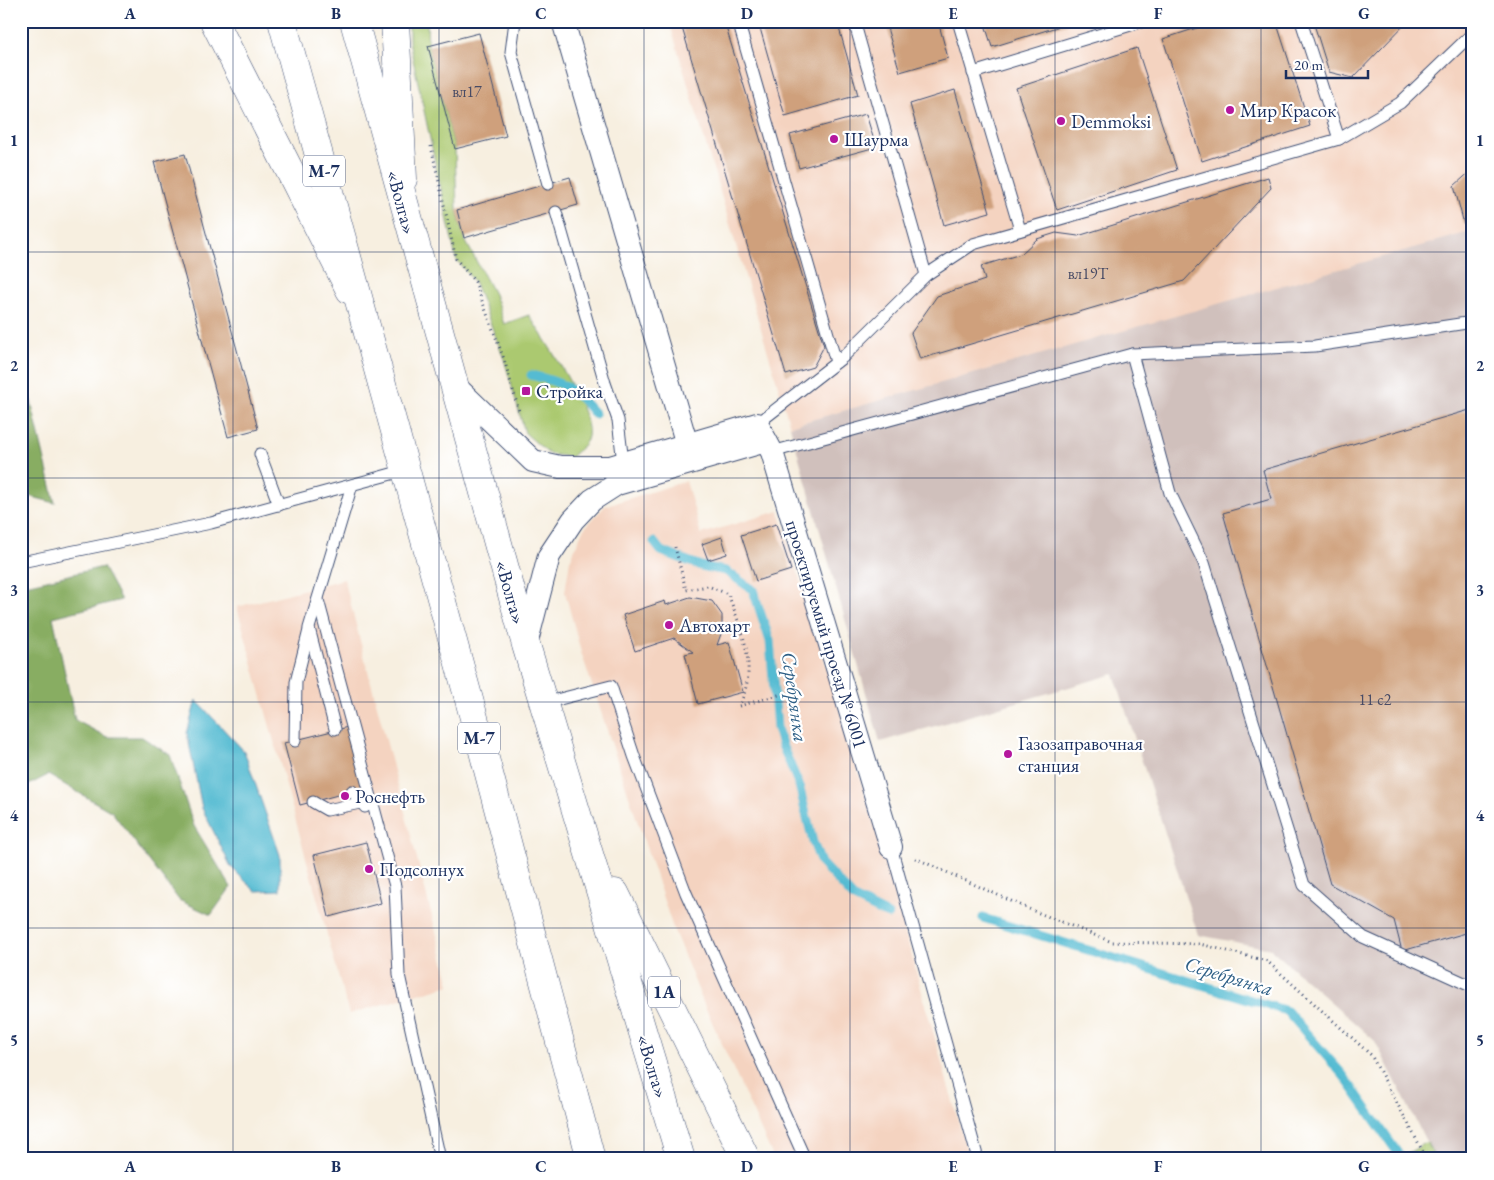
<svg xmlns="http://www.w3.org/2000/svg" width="1494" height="1180" viewBox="0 0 1494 1180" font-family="'EB Garamond',serif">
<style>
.built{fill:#f4d3c0}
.industrial{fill:#d0c0bc}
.green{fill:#abc970;stroke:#637c67}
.forest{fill:#88ad62;stroke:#526e60}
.water{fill:#54bbd2;stroke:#387598}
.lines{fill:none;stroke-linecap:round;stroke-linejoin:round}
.stream{stroke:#54bbd2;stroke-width:9}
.building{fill:#cfa07b}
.service-casing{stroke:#3c4c72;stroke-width:13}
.minor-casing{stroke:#3c4c72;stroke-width:24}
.tertiary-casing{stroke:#3c4c72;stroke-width:29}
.trunk-casing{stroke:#3c4c72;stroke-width:29}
.path{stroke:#3c4c72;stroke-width:3;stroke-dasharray:1 4;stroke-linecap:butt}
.service{stroke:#fff;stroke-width:11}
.minor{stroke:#fff;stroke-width:22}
.tertiary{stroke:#fff;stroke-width:28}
.trunk{stroke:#fff;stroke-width:28}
.grid{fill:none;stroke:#1b2f5e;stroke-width:1;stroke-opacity:0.55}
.poi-dot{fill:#b5179e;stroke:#fff;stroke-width:2}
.labels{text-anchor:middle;stroke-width:4.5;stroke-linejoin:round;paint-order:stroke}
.number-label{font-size:16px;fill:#484b65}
.shield{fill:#fff;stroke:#5f6d8e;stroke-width:1}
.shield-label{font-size:18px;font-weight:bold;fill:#1b2f5e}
.poi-label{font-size:19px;fill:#1b2f5e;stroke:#fff;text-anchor:start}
.street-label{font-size:19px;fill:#1b2f5e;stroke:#fff}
.water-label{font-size:20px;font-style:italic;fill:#2f6087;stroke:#fff}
.neatline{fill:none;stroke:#1b2f5e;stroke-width:2}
.grid-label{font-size:16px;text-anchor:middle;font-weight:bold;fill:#1b2f5e}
</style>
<rect width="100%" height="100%" fill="#fff"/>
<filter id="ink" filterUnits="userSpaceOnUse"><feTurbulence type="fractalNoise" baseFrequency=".02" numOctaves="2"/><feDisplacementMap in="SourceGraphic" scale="10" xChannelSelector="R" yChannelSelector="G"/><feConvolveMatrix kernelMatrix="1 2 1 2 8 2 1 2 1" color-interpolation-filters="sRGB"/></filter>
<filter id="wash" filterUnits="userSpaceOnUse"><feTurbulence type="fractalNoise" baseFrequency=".0096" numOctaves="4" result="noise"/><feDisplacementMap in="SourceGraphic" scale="20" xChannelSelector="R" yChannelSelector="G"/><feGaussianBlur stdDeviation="1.12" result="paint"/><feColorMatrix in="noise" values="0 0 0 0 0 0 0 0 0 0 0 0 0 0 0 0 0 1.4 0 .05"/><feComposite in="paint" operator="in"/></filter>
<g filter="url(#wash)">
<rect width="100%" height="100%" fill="#f7efe0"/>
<!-- built -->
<g class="built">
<path d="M669,21h804v213l-683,192z"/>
<path d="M686,481l15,53 78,-23 99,325 91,323h-195l-71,-157 -30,-74 -92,-276 -16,-60 5,-32 13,-30 22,-24z"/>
<path d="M344,579l106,406 -101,29 -112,-407z"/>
</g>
<!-- industrial -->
<path class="industrial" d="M1473,231v925l-6,3h-32l-60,-118 -104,-92 -73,-14 -84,-261 -234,68 -90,-316z"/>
<!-- green -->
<g class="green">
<path d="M409,21h18l1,25 27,103 2,61 7,28 30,56 10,30 25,-9c13,21 69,102 58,125 -3,6 -11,12 -16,17l-22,-3 -24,-21 -21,-74 -29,-76 -19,-24 -47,-218z"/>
<path d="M1427,1142l8,17h-37z"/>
</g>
<!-- forest -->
<g class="forest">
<path d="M21,359l34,144 -34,-9z"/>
<path d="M103,567l18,33 -68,17 22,103 32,17h35l28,18 24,71 37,61 -20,28 -32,-15 -67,-88 -64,-37 -27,14v-203z"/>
</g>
<!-- water -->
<path class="water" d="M196,700l48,51 36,104v35l-25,1 -24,-24 -29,-59 -15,-75z"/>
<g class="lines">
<!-- stream -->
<g class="stream">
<path d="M531,375c34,8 41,12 64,39"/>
<path d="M654,542l7,9 40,15 25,5 27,19 17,51 7,87 5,17 17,40 14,57 8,21 33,35 34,17"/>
<path d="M983,918l304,93 56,64 59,84"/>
</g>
</g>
<g id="blocks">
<!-- building -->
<g class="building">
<path d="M680,21h44l100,325 -11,21 -27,8z"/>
<path d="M758,21h79l21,74 -73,21z"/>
<path d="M885,21h53l10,37 -48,14z"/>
<path d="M984,21h89v1l-81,25z"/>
<path d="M1218,21h58l34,105 -108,35 -39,-122z"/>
<path d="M1313,21h95l-55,57 -24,-6z"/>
<path d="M479,33l27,103 -51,13 -27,-103z"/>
<path d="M1137,48l40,122 -120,40 -41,-122z"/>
<path d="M955,90l35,122 -46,13 -34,-121z"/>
<path d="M866,114l10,33 -77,21 -9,-33z"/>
<path d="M185,154l73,275 -30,8 -74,-275z"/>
<path d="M1473,169v53l-9,2 -10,-38z"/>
<path d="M570,177l8,28 -114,33 -7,-28z"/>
<path d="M1268,177l3,11 -87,93 -264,78 -9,-26 26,-37 48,-16 -4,-14 40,-12 16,-15 19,-6 22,3z"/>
<path d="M1473,409v522l-71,20 -8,-31 -64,-36 -107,-371 48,-14 -8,-29z"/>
<path d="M776,524l15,46 -35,11 -15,-46z"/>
<path d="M722,537l5,17 -19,6 -6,-16z"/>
<path d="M690,597l22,4 10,14v16l-5,14 12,-3 14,50 -45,12 -13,-50 8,-2 -19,-14 -39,13 -12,-36 42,-14 1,4z"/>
<path d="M348,727l16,61 -64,17 -16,-62z"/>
<path d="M366,842l15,61 -52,14 -15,-62z"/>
</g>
</g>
</g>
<g filter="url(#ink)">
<use href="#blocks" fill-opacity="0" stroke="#3c4c72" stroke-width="1"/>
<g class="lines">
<!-- service casing -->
<g class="service-casing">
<g id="service">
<path d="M515,21l-4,31 37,132"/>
<path d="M738,21l98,341"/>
<path d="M958,21l62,209"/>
<path d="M1301,21l38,118"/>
<path d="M973,73l171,-52"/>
<path d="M556,212l49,171 13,37 5,43"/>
<path d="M926,275l47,-31 366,-105 61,-36 73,-70"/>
<path d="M1132,354l38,139 34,70 100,322 59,52 110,50"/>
<path d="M757,424l85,-66 84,-83 -72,-254"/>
<path d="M772,452l360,-98 183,-8 158,-24"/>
<path d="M260,454l19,51"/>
<path d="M21,562l190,-39 195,-53"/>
<path d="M318,600l77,286 4,89 41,184"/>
<path d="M544,703l67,-17 23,70 52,137 119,266"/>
<path d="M335,729l-26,-101 43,-143"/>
<path d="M295,741l1,-59 13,-52"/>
<path d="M352,791l13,16"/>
<path d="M313,802l14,8 33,-7"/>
<path d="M891,847l87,312"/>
</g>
</g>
<!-- minor casing -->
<g class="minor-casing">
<g id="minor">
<path d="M563,21l124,424"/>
<path d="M453,384l80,77 27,6h50l147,-43 15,28 119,395"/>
<path d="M526,645l23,-89 24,-36 19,-20 25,-16 149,-43"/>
</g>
</g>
<!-- tertiary casing -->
<g class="tertiary-casing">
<g id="tertiary">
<path d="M214,21l136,269"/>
<path d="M395,21l8,158"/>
</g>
</g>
<!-- trunk casing -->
<g class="trunk-casing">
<g id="trunk">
<path d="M282,21l197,715 112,423"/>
<path d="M354,21l172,624 155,514"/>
<path d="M615,893l131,266"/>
</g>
</g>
<!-- path -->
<g class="path">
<path d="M431,146l25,113 19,23 29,77 15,52"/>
<path d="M675,547l11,43 22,-4 20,8c14,37 31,73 11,112"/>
<path d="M739,706l43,-12"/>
<path d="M915,858l114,51 83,33 88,2 67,17 104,94 56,104"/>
</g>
<!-- service -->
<use href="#service" class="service"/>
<!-- minor -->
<use href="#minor" class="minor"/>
<!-- tertiary -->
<use href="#tertiary" class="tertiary"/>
<!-- trunk -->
<use href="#trunk" class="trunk"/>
</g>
</g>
<!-- grid -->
<path class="grid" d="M233,21v1138M439,21v1138M644,21v1138M850,21v1138M1055,21v1138M1261,21v1138M21,252h1452M21,478h1452M21,702h1452M21,928h1452"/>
<!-- markers -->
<g class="poi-dot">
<circle cx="1230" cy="110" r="5"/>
<circle cx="1061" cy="121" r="5"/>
<circle cx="834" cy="139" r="5"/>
<rect x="521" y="386" width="10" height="10" rx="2.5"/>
<circle cx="669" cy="625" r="5"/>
<circle cx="1008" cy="754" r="5"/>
<circle cx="345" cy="796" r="5"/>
<circle cx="369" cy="869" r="5"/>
</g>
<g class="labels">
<!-- number labels -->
<g class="number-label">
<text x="467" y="97">вл17</text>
<text x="1088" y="279">вл19Т</text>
<text x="1375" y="705">11 с2</text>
</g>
<!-- shield labels -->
<g class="shield">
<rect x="303" y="155.5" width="42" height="31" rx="4"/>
<rect x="458" y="722.5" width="42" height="31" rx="4"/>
<rect x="648" y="976.5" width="32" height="31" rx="4"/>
</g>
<g class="shield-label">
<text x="324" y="177">М-7</text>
<text x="479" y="744">М-7</text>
<text x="664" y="998">1A</text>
</g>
<!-- poi labels -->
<g class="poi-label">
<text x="1240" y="117">Мир Красок</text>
<text x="1071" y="128">Demmoksi</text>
<text x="844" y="146">Шаурма</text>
<text x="536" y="398">Стройка</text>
<text x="679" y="632">Автохарт</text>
<text x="1018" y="750">Газозаправочная<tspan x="1018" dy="22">станция</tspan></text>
<text x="355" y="803">Роснефть</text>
<text x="379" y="876">Подсолнух</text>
</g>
<!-- street labels -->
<g class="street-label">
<text transform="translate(402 202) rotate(75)" y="7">«Волга»</text>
<text transform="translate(511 592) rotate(74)" y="7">«Волга»</text>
<text transform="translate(827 634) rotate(73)" y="7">проектируемый проезд № 6001</text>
<text transform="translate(653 1066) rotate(73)" y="7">«Волга»</text>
</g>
<!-- water labels -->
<g class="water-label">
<text transform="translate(795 697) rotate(82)" y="7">Серебрянка</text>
<text transform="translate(1229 976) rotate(17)" y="7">Серебрянка</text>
</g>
</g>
<!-- margin -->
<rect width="1494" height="1180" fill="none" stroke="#fff" stroke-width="55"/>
<!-- scale -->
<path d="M1286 70v8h82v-8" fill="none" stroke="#1b2f5e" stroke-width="2.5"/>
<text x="1294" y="70" font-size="15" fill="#1b2f5e" stroke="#ffffff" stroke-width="4" paint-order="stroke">20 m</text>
<rect x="28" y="28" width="1438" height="1124" class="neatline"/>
<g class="grid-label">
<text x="130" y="19">A</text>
<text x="336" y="19">B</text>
<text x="541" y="19">C</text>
<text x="747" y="19">D</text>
<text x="953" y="19">E</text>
<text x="1158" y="19">F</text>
<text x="1364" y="19">G</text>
<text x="14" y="146">1</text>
<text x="1480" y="146">1</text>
<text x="14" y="371">2</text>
<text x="1480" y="371">2</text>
<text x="14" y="596">3</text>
<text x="1480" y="596">3</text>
<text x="14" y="821">4</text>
<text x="1480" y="821">4</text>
<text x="14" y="1046">5</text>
<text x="1480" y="1046">5</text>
<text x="130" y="1172">A</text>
<text x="336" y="1172">B</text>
<text x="541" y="1172">C</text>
<text x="747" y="1172">D</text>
<text x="953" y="1172">E</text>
<text x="1158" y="1172">F</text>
<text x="1364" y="1172">G</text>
</g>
</svg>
